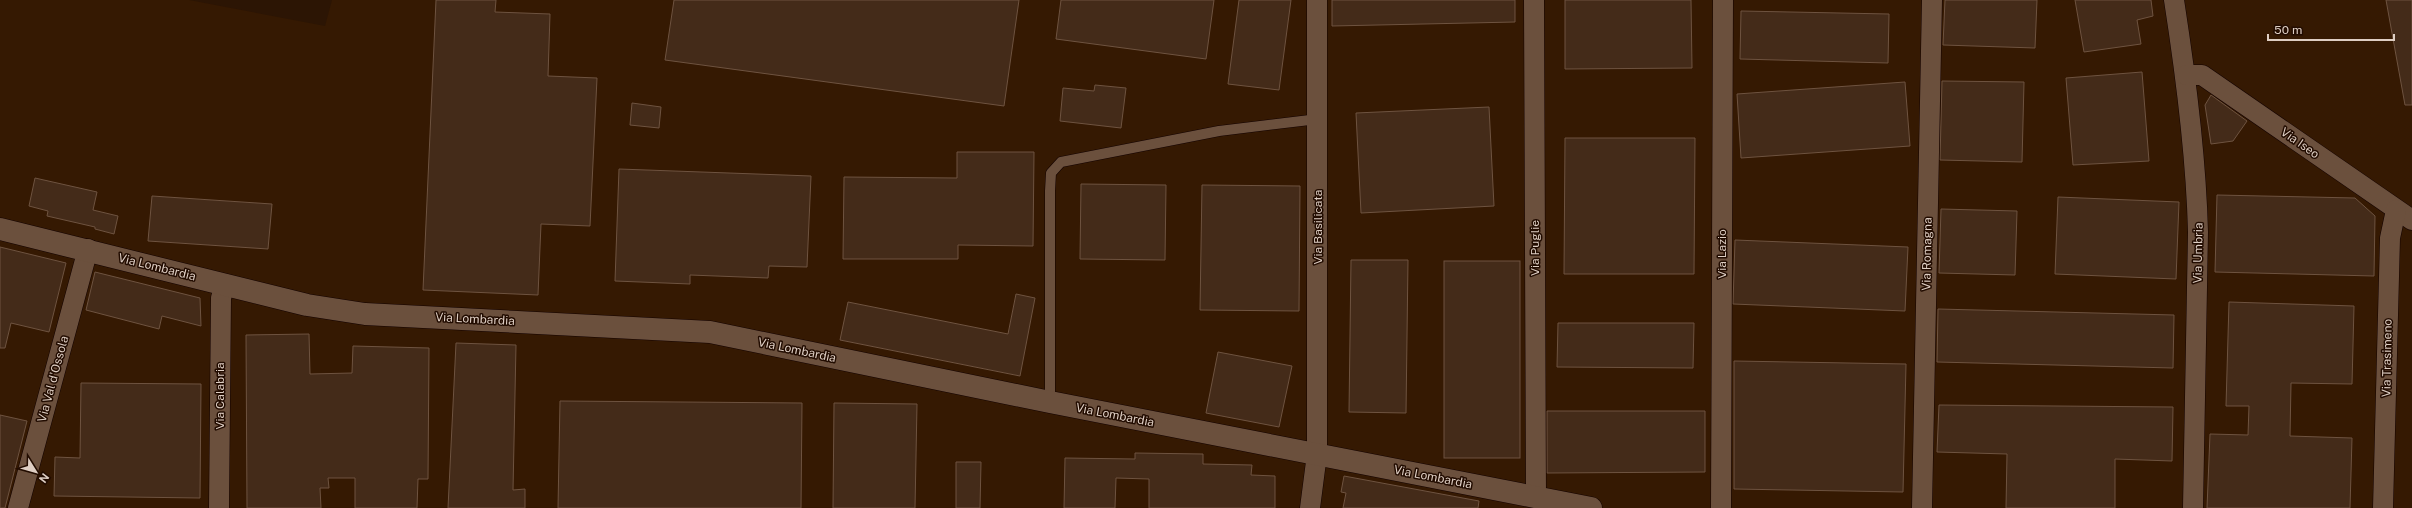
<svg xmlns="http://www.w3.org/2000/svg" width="2412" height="508" viewBox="0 0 2412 508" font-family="'Public Sans',sans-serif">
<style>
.built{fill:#351902}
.building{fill:#442b19;stroke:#6e5340}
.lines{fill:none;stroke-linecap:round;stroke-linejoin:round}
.service-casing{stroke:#130200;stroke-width:11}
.minor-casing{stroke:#130200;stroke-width:21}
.tertiary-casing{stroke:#130200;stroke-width:23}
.service{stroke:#6b503d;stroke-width:10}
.minor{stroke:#6b503d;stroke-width:20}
.tertiary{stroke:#6b503d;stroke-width:22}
.labels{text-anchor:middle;stroke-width:3;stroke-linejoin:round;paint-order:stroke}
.street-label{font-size:12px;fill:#decec3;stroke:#220c00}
</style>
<rect width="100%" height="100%" fill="#2c1504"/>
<!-- built -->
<path class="built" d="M0,0h189l136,26 7,-26h2080v508h-2412z"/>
<!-- building -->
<g class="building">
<path d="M436,0h60l-1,12 55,2 -2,62 49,2 -7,148 -49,-2 -3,71 -115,-5z"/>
<path d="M674,0h345l-15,106 -339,-46z"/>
<path d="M1061,0h153l-8,59 -150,-20z"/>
<path d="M1239,0h52l-12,90 -51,-6z"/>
<path d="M1332,0h183v22l-183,4z"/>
<path d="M1565,0h126l1,68 -127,1z"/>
<path d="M1945,0h92l-2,48 -92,-3z"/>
<path d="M2075,0h76l2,16 -16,4 4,24 -57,8z"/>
<path d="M2386,0h26v105h-7z"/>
<path d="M1741,11l148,3 -1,49 -148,-4z"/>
<path d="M2142,72l7,89 -76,4 -7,-87z"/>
<path d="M1942,81l82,1 -2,80 -82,-2z"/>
<path d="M1905,82l5,64 -169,12 -4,-64z"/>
<path d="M1095,85l31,3 -5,40 -61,-7 3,-33 31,3z"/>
<path d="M2211,95l36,26 -14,20 -22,3 -6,-39z"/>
<path d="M632,103l29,4 -2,21 -29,-3z"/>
<path d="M1489,107l5,99 -133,7 -5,-100z"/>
<path d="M1565,138h130l-1,136h-130z"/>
<path d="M957,152h77l-1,94 -75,-1v14h-115l1,-82 113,1z"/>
<path d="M619,169l192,7 -4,91 -38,-1 -1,12 -78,-3v9l-75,-3z"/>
<path d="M35,178l62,14 -4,18 25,6 -4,18 -19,-5v-2l-48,-11 1,-5 -19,-5z"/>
<path d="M1081,184l85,1 -1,75 -85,-1z"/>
<path d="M1202,185l98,1 -1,125 -99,-1z"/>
<path d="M2217,195l138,3 20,18 -1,60 -159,-4z"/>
<path d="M152,196l120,8 -4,45 -120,-8z"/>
<path d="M2058,197l121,5 -3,77 -121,-5z"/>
<path d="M1941,209l76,2 -2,64 -76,-2z"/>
<path d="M1735,240l173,7 -3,64 -172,-7z"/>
<path d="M0,247l66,16 -17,69 -38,-9 -6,25h-5z"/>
<path d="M1351,260h57l-2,153 -57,-1z"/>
<rect x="1444" y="261" width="76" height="197"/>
<path d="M95,272l105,26 1,28 -39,-10 -3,13 -73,-19z"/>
<path d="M1016,294l19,4 -15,78 -180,-36 8,-38 160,32z"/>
<path d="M2229,302l125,4 -2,78 -61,-1 -1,53 62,2 -2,70h-143l3,-74 38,1 1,-29h-23z"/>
<path d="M1938,309l236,6 -1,53 -236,-6z"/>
<path d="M1558,323h136l-1,45 -136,-1z"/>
<path d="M309,334l1,40 42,-1 1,-27 76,2 -1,131h-10l-1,29h-62v-30h-27l1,10h-9l1,20h-74l-1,-173z"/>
<path d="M456,343l60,2 -3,145 12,-1v19h-77z"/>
<path d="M1218,352l74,14 -13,61 -73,-14z"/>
<path d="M1734,361l172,3 -3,128 -169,-3z"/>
<path d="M81,383l120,1 -1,114 -146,-2 1,-39 25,1z"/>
<path d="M560,401l242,2 -1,105h-243z"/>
<path d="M834,403l83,1 -2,104h-82z"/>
<path d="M1939,405l234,2 -1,54 -57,-2v49h-109l1,-54 -70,-2z"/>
<path d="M1547,411h158v61l-158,1z"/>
<path d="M0,415l27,6 -22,87h-5z"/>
<path d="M1135,453l68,1v10l49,1 -1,10 24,1v32h-126v-29l-33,-1 -1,30h-51l1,-50 70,1z"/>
<path d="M956,462h25l-1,46h-24z"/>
<path d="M1344,476l135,25 -1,7h-135l3,-15 -5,-1z"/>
</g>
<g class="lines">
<!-- service casing -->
<g class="service-casing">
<path id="service" d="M1050,402v-211l1,-18 10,-11 158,-31 99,-12"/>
</g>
<!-- minor casing -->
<g class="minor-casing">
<g id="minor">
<path d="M1534,0l2,497"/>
<path d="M2174,0c12,77 22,154 24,232l-5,276"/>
<path d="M2186,75h16l210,145"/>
<path d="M18,508l70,-259"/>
<path d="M219,508l2,-210 4,-14"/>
<path d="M1310,508l7,-54v-454"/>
<path d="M1721,508l2,-508"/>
<path d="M1922,508l10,-508"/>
<path d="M2383,508l7,-270 6,-28"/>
</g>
</g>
<!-- tertiary casing -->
<g class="tertiary-casing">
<path id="tertiary" d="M0,229l307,76 58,9 345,18 340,70 541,106"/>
</g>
<!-- service -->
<use href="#service" class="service"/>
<!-- minor -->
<use href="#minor" class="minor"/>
<!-- tertiary -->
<use href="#tertiary" class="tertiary"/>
</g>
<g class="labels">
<!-- street labels -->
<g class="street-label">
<text transform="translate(2300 143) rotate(35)" y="4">Via Iseo</text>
<text transform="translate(1318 227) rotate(-90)" y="4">Via Basilicata</text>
<text transform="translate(1535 248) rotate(-90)" y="4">Via Puglie</text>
<text transform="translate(2198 253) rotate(-89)" y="4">Via Umbria</text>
<text transform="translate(1722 254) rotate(-90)" y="4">Via Lazio</text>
<text transform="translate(1927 254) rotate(-89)" y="4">Via Romagna</text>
<text transform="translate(157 267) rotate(14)" y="4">Via Lombardia</text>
<text transform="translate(475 319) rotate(3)" y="4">Via Lombardia</text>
<text transform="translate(797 350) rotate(12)" y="4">Via Lombardia</text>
<text transform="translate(2387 358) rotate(-89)" y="4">Via Trasimeno</text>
<text transform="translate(53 379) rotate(-75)" y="4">Via Val d'Ossola</text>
<text transform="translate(220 396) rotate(-90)" y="4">Via Calabria</text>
<text transform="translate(1115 415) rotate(11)" y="4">Via Lombardia</text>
<text transform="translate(1433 477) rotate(11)" y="4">Via Lombardia</text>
</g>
</g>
<!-- north arrow -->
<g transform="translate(36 472) rotate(127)" stroke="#220c00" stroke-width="3" paint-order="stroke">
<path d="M0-3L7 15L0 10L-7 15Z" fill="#decec3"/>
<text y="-6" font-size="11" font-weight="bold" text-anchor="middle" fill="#decec3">N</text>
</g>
<!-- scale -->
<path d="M2268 34v6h126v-6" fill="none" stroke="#decec3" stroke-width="2"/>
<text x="2274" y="34" font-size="12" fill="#decec3" stroke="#220c00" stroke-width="3" paint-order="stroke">50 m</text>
</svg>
